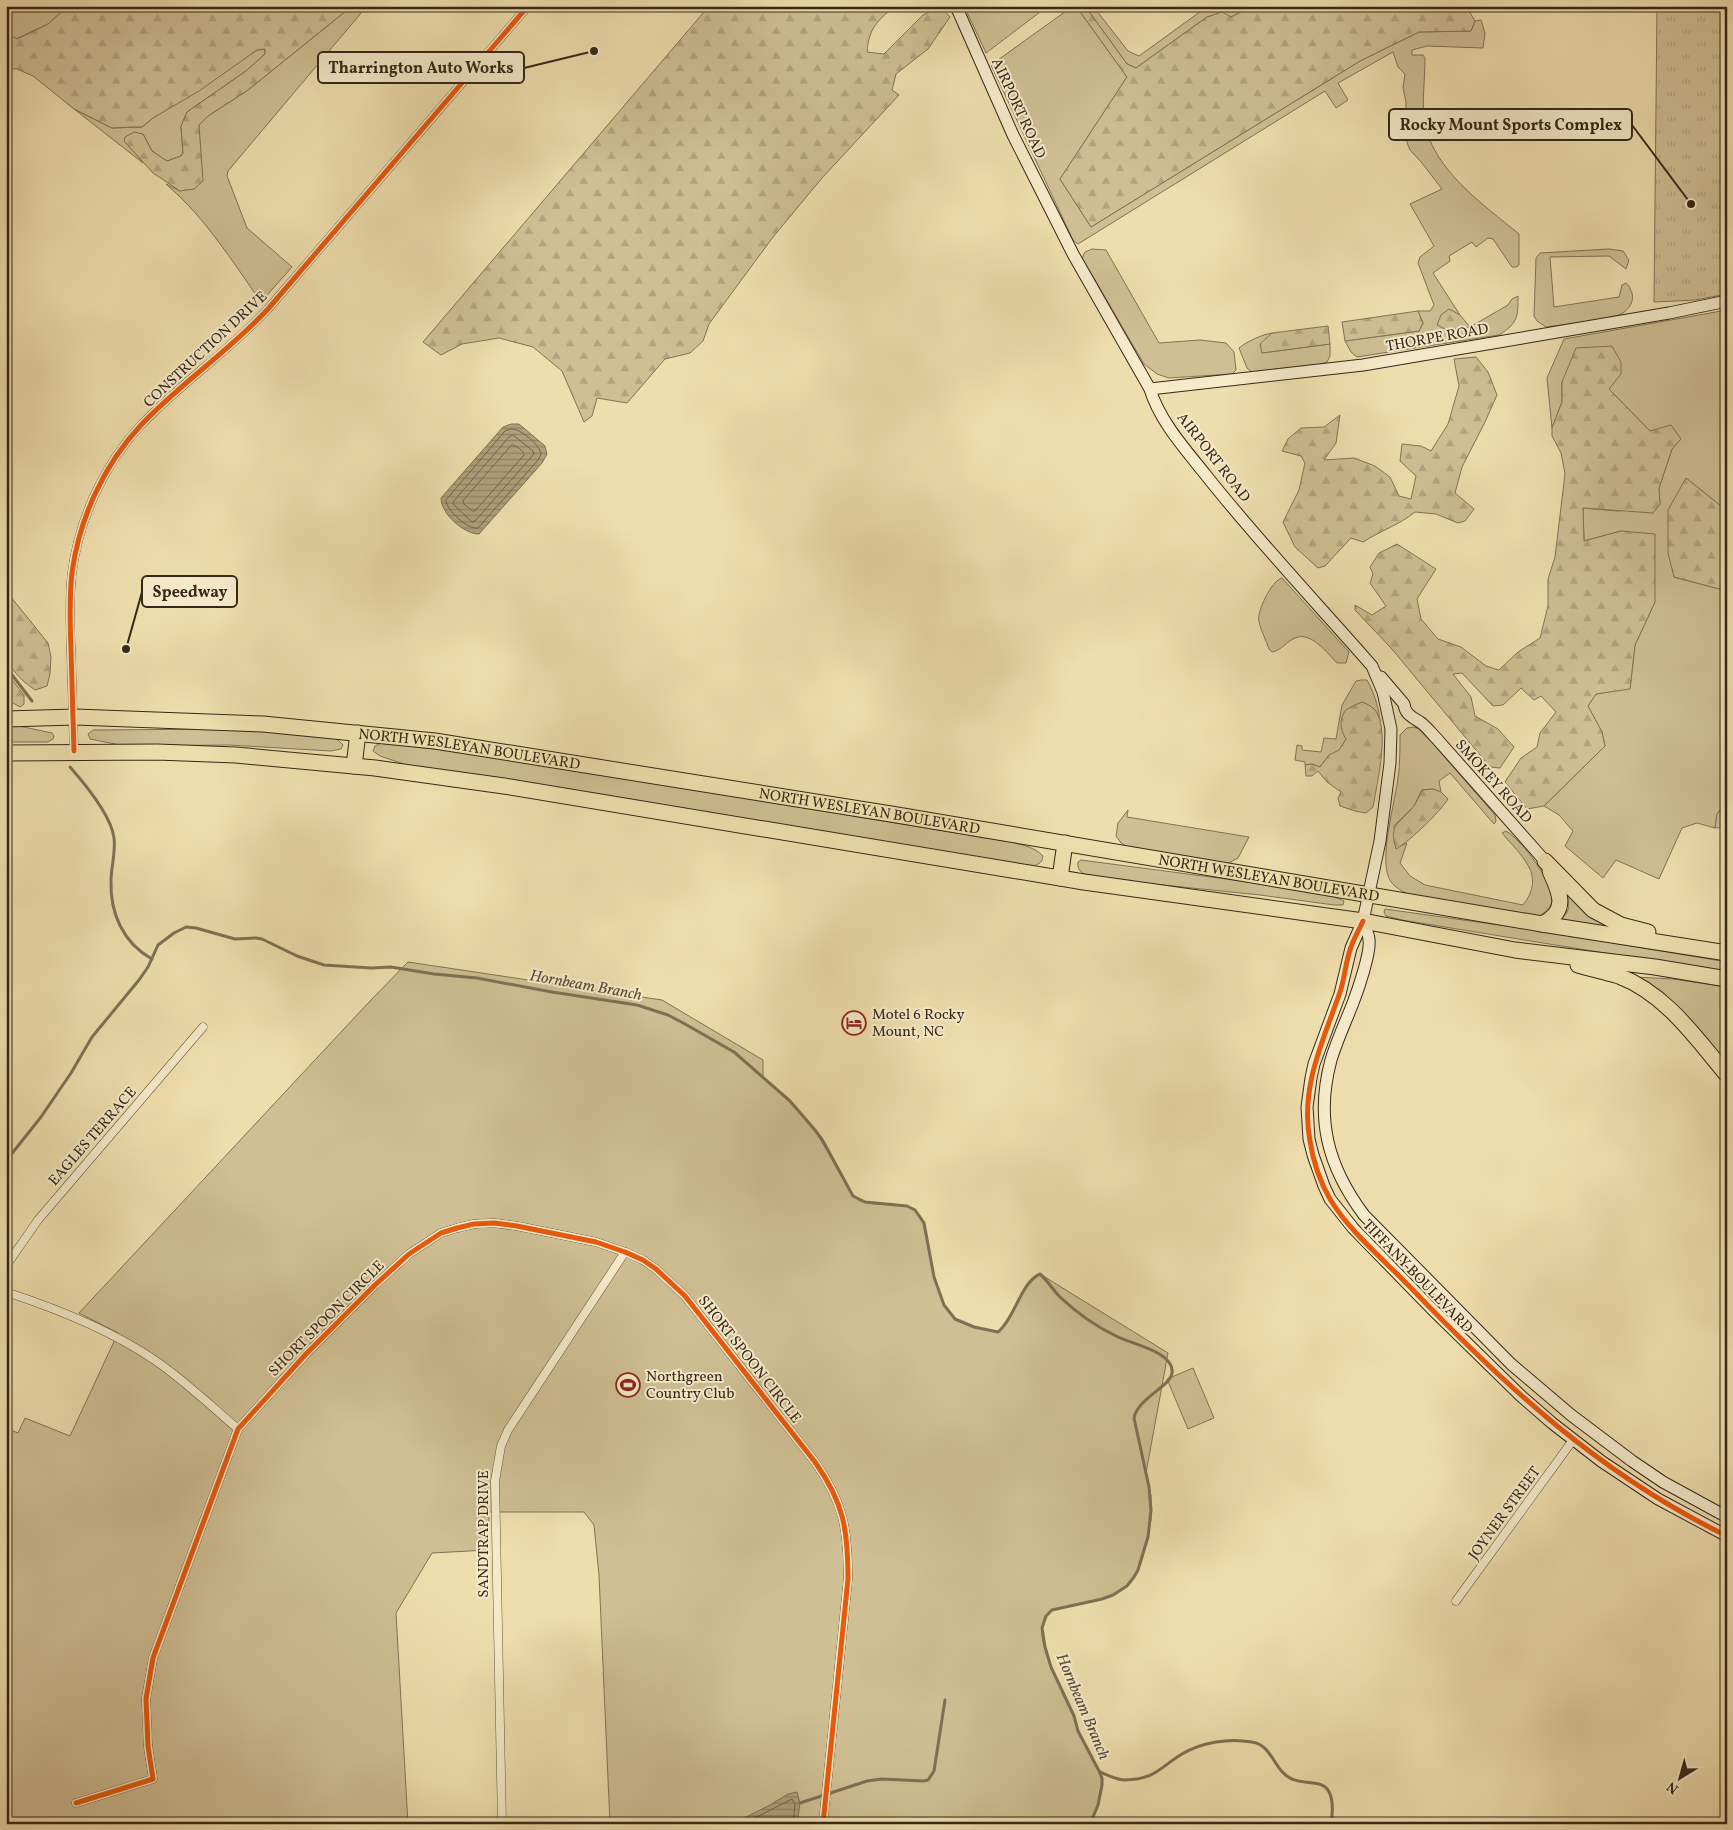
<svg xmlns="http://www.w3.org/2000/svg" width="1733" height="1830" viewBox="0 0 1733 1830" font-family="Vollkorn,serif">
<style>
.green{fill:#cfbf94;stroke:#827356}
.forest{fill:url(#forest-firs);stroke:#827356}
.park{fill:url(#park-tufts);stroke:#827356}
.water{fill:url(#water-rules);stroke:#7f7054}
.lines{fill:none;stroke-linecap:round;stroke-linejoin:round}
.shore{stroke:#72644a;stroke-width:1}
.stream{stroke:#7f7054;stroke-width:3}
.street-casing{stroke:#64553e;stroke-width:9}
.secondary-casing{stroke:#352719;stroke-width:13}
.highway-casing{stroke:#352719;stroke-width:17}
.street{stroke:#f5eaca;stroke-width:8}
.secondary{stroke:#f5eaca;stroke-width:11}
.highway{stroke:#efdead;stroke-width:15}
.cycleway-casing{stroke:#f5eaca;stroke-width:8}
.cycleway{stroke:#e8590c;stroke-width:5}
.labels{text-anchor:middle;stroke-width:4;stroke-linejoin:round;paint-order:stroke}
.street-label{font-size:15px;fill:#352719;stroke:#f5eaca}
.poi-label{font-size:15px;fill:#352719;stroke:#f5eaca;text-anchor:start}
.water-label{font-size:16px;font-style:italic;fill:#5a4b36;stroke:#f5eaca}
.leader{fill:none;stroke:#352719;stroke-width:2}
.callout-dot{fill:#352719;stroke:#f5eaca;stroke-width:2}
.callout{fill:#f5eaca;stroke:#352719;stroke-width:2}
.callout-label{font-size:16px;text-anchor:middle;font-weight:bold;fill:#352719}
</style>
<defs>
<pattern id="forest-firs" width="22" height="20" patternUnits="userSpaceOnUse" patternTransform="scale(1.25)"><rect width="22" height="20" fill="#cfbf94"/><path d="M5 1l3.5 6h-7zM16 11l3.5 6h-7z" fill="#b2a47f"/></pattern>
<pattern id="park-tufts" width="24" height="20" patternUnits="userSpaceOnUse" patternTransform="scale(1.25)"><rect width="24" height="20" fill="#cfbf94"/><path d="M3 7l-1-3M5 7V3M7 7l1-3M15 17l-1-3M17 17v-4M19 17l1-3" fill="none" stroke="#b2a47f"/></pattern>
<pattern id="water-rules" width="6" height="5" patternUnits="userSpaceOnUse" patternTransform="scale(1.25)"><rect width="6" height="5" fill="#b0a07b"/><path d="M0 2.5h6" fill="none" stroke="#908264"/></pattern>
</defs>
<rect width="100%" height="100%" fill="#efdead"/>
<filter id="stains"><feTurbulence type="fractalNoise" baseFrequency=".004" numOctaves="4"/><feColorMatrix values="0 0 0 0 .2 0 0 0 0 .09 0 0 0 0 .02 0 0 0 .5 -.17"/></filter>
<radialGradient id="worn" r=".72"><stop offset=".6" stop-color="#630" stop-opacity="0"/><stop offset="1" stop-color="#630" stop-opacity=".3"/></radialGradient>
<!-- green -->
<g class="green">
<path d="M6,6h62l-20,18 -32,15 -10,-6z"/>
<path d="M352,6h15l-139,165 -1,5 20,52 45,39 -31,35c-29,-41 -56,-85 -95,-118l14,7 19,-66 9,-9 40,-26z"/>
<path d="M964,6h84l-62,47z"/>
<path d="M1073,6h3l51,71 -67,102 31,48 269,-166 59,-29 52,-1 4,-10 6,-1 4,13 -2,15 -56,-2 -15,4v5h11l2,3c0,20 -3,42 -1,61 7,50 60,86 95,115v31l-3,2h-4l-19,-28 -5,-1 -12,9 -4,-5 -23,14 1,5 -17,12 27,42 -11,-5 -2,20 23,-3 38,-22 4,-6 6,-3c0,21 0,27 -19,39l-142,22 -6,-5 -6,-11 74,-10 4,-8 -5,-12h12l4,-6 -16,-42 2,-6 14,-11 -24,-42 32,-15 -20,-26 -12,-13 -5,-13 1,-35 -3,-14 2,-14 -7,-7 -5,-15 -55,31 10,17 -12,8 -11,-17 -247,153 -5,-4 -82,-175z"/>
<path d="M1085,6h8l35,45 11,5 69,-50h39l-2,4 -14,7h-24l-71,51 -9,-4z"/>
<path d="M265,49v5l-19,17 -59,41 -6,15 2,26 -2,3 -14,5 -15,-10 -9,-17 -19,7 10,10 9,12 -69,-54 38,19 30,-1 11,-9 104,-68z"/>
<path d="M1092,249l14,1 53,93 41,-3 26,3 8,9 2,18 -4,4 -63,4 -12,-4 -13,-10 -62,-106 3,-6z"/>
<path d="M1609,249l14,2 6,9 -3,9 -17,-13 -59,1 4,50 65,-10 3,-12 4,-2c4,3 4,6 6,10 2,8 -2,15 -9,20 -9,6 -63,12 -77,14l-9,-6 -3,-5 2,-58 4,-5z"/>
<path d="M1727,310v196l-5,1 -36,-29 -12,99 53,14v211l-10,12 -2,14 -18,-5 -15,5 -23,51 -43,-19 -13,18 -38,-32 8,-15 -14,-16 -15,-9 61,-60 -3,-14 -14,-26 8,-12 34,-6 5,-43 20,-43 -34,-71 -37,10 -1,-33 35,3 42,-7 -1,-16 13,-39 8,-10 -30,-8 -42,-43 -46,-6v20l-10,26 -5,-50 17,-39z"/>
<path d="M1272,333l-11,11 1,9 68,-9v12l-3,6 -6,2 -69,8 -5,-4 -8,-20c7,-6 24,-14 33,-15z"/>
<path d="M1282,578l67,74 -3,11h-9c-10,-10 -26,-32 -42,-25 -9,4 -13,12 -23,14l-3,-3c-3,-9 -8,-18 -10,-27 -3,-10 13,-42 23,-44z"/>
<path d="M1361,680h6c9,16 12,30 14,48l-4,-15 -31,26 -7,12 -10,4 -9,12 -8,-3 -7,1v-3l-10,-2 2,-15 5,1v4l19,2 3,-14 12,1 6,-34 14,-24z"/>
<path d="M6,725l13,1 33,7 2,3 -1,3 -5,3h-42z"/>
<path d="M1414,727l5,2 15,16 61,70 1,6 -2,3 -44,-51 -11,8 2,11 -9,-3 -10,1 -8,16 -20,20 2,22 11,-5 -7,20 10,13 15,9 98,20c24,-30 -2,-49 -21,-72l4,-2c15,8 50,54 46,71 -2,6 -8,11 -13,15l-126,-21c-9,-4 -20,-8 -24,-18 -10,-22 6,-75 9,-100 2,-14 2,-29 2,-43l7,-7z"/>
<path d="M230,729l100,7 8,4 5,5 -2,4 -10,2 -102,-6 -104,1 -35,-7 -2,-5 5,-4z"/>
<path d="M381,743l90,10 540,89c11,3 24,5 32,14 -1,8 -5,8 -12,11l-624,-102 -27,-9 -7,-5 2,-5z"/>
<path d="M1128,810l-1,7 122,20 -11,21 -11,6 -99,-17 -7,-4 -5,-7 2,-13z"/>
<path d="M1081,860l221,29 28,6 14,6 -1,4h-9l-74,-10 -166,-17c-7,-3 -18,-5 -16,-16z"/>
<path d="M1564,888l53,42 -57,-10c12,-10 10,-18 4,-32z"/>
<path d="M1385,909l157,22 185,31v11l-325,-53 -16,-4 -2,-4z"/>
<path d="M408,962l254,38 101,60v17l27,24 25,29 38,66 7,5 14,3 33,2 8,4 7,8 12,59 10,28 7,9 4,5 19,8 24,5c17,-13 24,-50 42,-58l128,79 -22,120 5,23v24l-8,35 -5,15 -6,11 -9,8 -10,6 -11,4 -50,11c-5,5 -9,10 -10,17 -3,25 23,65 32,90 3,8 5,17 9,25 6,12 17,24 19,38 2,14 -7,30 -12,44h-480l-11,-249 -5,-50 -10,-13h-95l-1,38 -56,3 -36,60 12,211h-402v-396l12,5 7,-15 45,18 48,-103 -39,-20 291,-312z"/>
<path d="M1636,977l37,2 54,8v80z"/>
<path d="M1193,1368l21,50 -26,11 -21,-50z"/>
</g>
<!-- forest -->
<g class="forest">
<path d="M68,6h284l-104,84 -40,26 -9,9 4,56 -9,8 -14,2 -27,-18 -29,-32 1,-4 9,-5 9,2 9,17 15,10 14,-5 2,-3 -2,-27 6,-14 59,-41 19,-17v-5l-8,1 -58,41 -46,27 -11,9h-9l-21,1 -38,-19 -41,-33 -16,-7 -11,-1v-35l11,6 31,-15z"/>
<path d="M709,6h186c-18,15 -26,22 -28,46l17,2 39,-39 17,-9 10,11 -22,32 -32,25 -4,16 7,5 -77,83 -49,59 -64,87 -6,17 -13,12 -25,6 -38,44 -30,-5 -5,18 -8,6 -22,-51 -29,-24 -34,-9 -37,6 -21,11 -18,-13z"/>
<path d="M1076,6h9l42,58 9,4 71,-51 15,-5 9,5 14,-7 2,-4h219l9,15 -4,10 -52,1 -59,29 -269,166 -31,-48 67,-102z"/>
<path d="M1449,309l11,6 10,12 -23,3 -10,-5 4,-10z"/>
<path d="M1418,311l5,12 -4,8 -74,10 -3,-19z"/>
<path d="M1328,326l2,18 -68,9 -2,-9 12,-11z"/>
<path d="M1612,346l9,16v12l-12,15 41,42 21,-6 10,14 -9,10 -13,39 1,16 -7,9 -70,-5 1,33 37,-10 34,3v68l-20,43 -5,44 -34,5 -8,12 14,26 3,14 -61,60 -17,3 -22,-27 16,-24 16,-11 3,-14 16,-21 -15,-16 -7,4 -13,-12 -18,17 -10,1 -31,-33 -9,1 18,23 4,19 23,13 16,18 -14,21 -10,-1 -99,-119 -36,-38v-5l17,10 14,-9 -16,-23 3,-9 -3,-7 9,-14 18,-9 39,25 -19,30 4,20 17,20 23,8 25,19 13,4 19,-18 22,-14 8,-32v-27l7,-22 10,-83 -4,-21 -9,-17v-8l10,-26v-20l14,-34z"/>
<path d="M1476,357l12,15 9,23 -12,27 -23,45 -7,26 19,16 -9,12 -7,2 -22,-9 -21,-2c-16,13 -35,19 -52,30l-12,-4 -26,28 -7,2 -23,-21 -12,-25 16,-32 6,-27 -4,-7 -19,-5 6,-12 13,-11 23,-1 16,-12 -4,28 -12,17 30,-2 21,8 15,11 9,19 12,3 5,-23 -16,-15 2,-17 19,2 10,5 17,-27 11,-38 -5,-27z"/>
<path d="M1686,478l35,28h6v85l-53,-14 -6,-24v-43z"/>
<path d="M6,591l42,52 3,14 -1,17 -3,12 -12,4 -12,-9 -17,-19z"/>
<path d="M6,672l18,23v9l-4,3 -14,-8z"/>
<path d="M1362,702c5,2 12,5 15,11 12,22 0,70 -4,94l-7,6 -11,-2 -15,-5 -2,-8 3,-6 -14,-10 -9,-11 -6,5h-6l-1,-11 7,-1 8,3 9,-12 10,-5 7,-11c-6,-9 -7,-21 0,-29 4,-3 11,-6 16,-8z"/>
<path d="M1433,789l8,3 7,7c-9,14 -38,42 -52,50 -7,-25 2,-24 16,-41 5,-5 7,-12 10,-18z"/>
<path d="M1727,802v25l-12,1 2,-14z"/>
</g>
<!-- park -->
<path class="park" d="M1657,6h70v288l-32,6 -41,2z"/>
<!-- water -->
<g class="water">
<path d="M511,424h8l26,22 2,8 -5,9 -63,71c-15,0 -38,-20 -38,-36l62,-71z"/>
<path d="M797,1792l3,11 -3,21h-65l38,-19 18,-11z"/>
</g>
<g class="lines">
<!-- shore -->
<g class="shore">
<path d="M512,429c9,0 28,16 29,25l-3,6 -60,68c-10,2 -32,-18 -32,-28l59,-69z"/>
<path d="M513,435l20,16 1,3 -59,67 -3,1 -19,-18v-2l56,-65z"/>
<path d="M512,445c4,0 12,6 12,10l-49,56h-3l-8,-7 -1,-3z"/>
<path d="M743,1824l49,-25 3,5 -2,20"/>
</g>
<!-- stream -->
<g class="stream">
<path d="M6,667l26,34"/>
<path d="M70,767c15,17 41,48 44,71 2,14 -3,29 -3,43 -1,32 12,62 41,78"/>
<path d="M6,1161l35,-44 30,-44 21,-36 47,-57 9,-13 10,-22 16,-12 12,-6 10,1 39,11 21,-1 6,1 35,17 27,9 47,3 20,-1 43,7 43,4 75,14 85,13 31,10 17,9 49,28 56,49 25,29 8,11 30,55 12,6 42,4 8,4 9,13 10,54 10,28 11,14 19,8 24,5c17,-14 23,-50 42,-58 8,7 13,16 20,23 17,16 35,29 56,39 15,8 59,16 56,37 -2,14 -34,25 -38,45l15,69 2,23 -3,27 -10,33 -4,7 -7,9 -14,9 -11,4 -50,11 -6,6 -4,12 3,19 6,20 23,49 4,15 21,40 3,7v7l-4,20 -8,19"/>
<path d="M1100,1772c7,3 17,8 25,8 31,-1 34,-12 57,-26 20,-12 47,-16 70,-12 21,3 22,30 40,37 9,4 18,3 27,5 16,4 14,27 12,40"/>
<path d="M800,1803l67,-22 15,-2 41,2 5,-1 6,-9 11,-71"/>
</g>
<!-- street casing -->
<g class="street-casing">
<g id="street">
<path d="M74,751c-1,-34 -2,-68 -3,-102 -1,-25 -2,-51 1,-76 7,-54 32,-109 70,-149 39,-41 87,-73 126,-115l260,-303"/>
<path d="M6,1266l32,-46 165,-193"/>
<path d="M6,1292c52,17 105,38 150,69 29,20 55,45 82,68"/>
<path d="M1456,1601l117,-161"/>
<path d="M76,1803l77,-24 -5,-33 -2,-47 7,-41 85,-229 68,-75 69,-69 34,-31 32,-21 16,-5 17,-4 20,-1 23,3 79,16 29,10 18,8 13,9 29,27 130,166c29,41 33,68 33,117l-25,245"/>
<path d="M502,1824l-7,-343 6,-35 7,-16 117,-178"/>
</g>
</g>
<!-- secondary casing -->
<g class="secondary-casing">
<g id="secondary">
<path d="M956,6l57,129 60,119 77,135c9,31 35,60 55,85 53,67 111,128 167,192l11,26 8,37 -1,34 -10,78 -17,80 -12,27 -11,46 -26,70 -3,14 -4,29 2,32 4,16 11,31 6,13 23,29 78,80 90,88 31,27 49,38 57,38 69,37"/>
<path d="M1150,389l213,-24 306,-52 58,-12"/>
<path d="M1381,677l23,27c1,10 8,13 16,18 6,4 12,12 17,17l108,122"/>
<path d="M1363,921c2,6 6,13 6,19 2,12 -11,50 -16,63 -7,18 -16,37 -22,57 -16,59 -3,107 33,155l147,149 60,51 61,46 31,21 64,35"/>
</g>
</g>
<!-- highway casing -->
<g class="highway-casing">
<g id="highway">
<path id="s1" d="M6,719l69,-2 188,7 172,17 456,73 651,110 185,29"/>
<path d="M6,753l151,-1 79,3 139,13 129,18 580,96 279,39 152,29 140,17 72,12"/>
<path d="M354,766l4,-33"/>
<path d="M1545,861l48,49 28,15 27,7"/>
<path d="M1060,878l5,-35"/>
<path d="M1542,924c27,-13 18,-31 8,-53"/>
<path d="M1578,965c14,4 28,7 41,11 47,18 77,62 108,99"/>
</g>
</g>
<!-- street -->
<use href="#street" class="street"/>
<!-- secondary -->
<use href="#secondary" class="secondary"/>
<!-- highway -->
<use href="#highway" class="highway"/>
<!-- cycleway casing -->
<g class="cycleway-casing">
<g id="cycleway">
<path d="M74,751c-1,-34 -2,-68 -3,-102 -1,-25 -2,-51 1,-76 7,-54 32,-109 70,-149 39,-41 87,-73 126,-115l260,-303"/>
<path d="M1363,921c-4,9 -9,17 -12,26 -6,16 -6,33 -12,48 -17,48 -39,94 -29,146 3,19 10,41 20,58 19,32 54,61 80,88 95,99 191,188 317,249"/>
<path d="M76,1803l77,-24 -5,-33 -2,-47 7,-41 85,-229 68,-75 69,-69 34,-31 32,-21 16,-5 17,-4 20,-1 23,3 79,16 29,10 18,8 13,9 29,27 130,166c29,41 33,68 33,117l-25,245"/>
</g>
</g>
<!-- cycleway -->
<use href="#cycleway" class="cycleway"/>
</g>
<!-- icons -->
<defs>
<g id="hotel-ring" transform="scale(1.25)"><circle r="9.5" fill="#f5eaca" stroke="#8f2418" stroke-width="1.5"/><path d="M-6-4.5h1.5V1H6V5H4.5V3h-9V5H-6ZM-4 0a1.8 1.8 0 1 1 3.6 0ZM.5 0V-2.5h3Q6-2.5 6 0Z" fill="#8f2418"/></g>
<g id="stadium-ring" transform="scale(1.25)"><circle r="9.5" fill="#f5eaca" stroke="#8f2418" stroke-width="1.5"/><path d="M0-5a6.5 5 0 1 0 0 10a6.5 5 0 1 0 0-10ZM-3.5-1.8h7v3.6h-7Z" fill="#8f2418"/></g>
</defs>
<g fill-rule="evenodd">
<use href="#hotel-ring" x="854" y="1023"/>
<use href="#stadium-ring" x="628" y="1385"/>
</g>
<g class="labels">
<!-- street labels -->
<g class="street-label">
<text transform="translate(1019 108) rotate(65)" y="5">AIRPORT ROAD</text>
<text transform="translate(1437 337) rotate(-10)" y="5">THORPE ROAD</text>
<text transform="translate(205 349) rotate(-43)" y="5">CONSTRUCTION DRIVE</text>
<text transform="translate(1214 457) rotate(52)" y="5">AIRPORT ROAD</text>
<text dy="5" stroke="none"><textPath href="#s1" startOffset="465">NORTH WESLEYAN BOULEVARD</textPath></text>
<text transform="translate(1494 781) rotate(48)" y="5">SMOKEY ROAD</text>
<text dy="5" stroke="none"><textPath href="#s1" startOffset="870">NORTH WESLEYAN BOULEVARD</textPath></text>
<text dy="5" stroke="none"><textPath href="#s1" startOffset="1275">NORTH WESLEYAN BOULEVARD</textPath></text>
<text transform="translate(92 1136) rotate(-49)" y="5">EAGLES TERRACE</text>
<text transform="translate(1418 1276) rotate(46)" y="5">TIFFANY BOULEVARD</text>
<text transform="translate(326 1318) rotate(-45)" y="5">SHORT SPOON CIRCLE</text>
<text transform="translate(750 1359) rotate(52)" y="5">SHORT SPOON CIRCLE</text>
<text transform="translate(1504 1513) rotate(-54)" y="5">JOYNER STREET</text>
<text transform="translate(483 1534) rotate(-90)" y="5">SANDTRAP DRIVE</text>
</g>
<!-- poi labels -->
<g class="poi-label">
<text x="872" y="1019">Motel 6 Rocky<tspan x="872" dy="17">Mount, NC</tspan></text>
<text x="646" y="1381">Northgreen<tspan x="646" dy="17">Country Club</tspan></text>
</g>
<!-- water labels -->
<g class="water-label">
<text transform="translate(586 984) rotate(10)" y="6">Hornbeam Branch</text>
<text transform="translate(1084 1706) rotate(67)" y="6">Hornbeam Branch</text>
</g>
</g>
<!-- callouts -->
<path class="leader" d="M594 51L524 68M1691 204L1632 125M126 649L142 592"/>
<g class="callout-dot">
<circle cx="594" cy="51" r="5"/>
<circle cx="1691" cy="204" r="5"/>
<circle cx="126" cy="649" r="5"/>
</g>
<g class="callout">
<rect x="318" y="52" width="206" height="31" rx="5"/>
<rect x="1389" y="109" width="243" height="31" rx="5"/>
<rect x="142" y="576" width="95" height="31" rx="5"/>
</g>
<g class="callout-label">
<text x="421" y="73">Tharrington Auto Works</text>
<text x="1511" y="130">Rocky Mount Sports Complex</text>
<text x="190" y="597">Speedway</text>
</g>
<!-- margin -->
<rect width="1733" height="1830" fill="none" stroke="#efdead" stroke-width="25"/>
<rect x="8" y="8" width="1718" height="1815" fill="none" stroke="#352719" stroke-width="2.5"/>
<rect x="12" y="12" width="1708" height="1805" fill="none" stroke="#352719"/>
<!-- north arrow -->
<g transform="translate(1680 1778) rotate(217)" stroke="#f5eaca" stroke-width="4" paint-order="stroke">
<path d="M0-4L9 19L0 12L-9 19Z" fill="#352719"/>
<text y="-8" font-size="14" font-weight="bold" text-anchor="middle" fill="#352719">N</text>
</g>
<rect width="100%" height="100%" filter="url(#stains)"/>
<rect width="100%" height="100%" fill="url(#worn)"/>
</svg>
